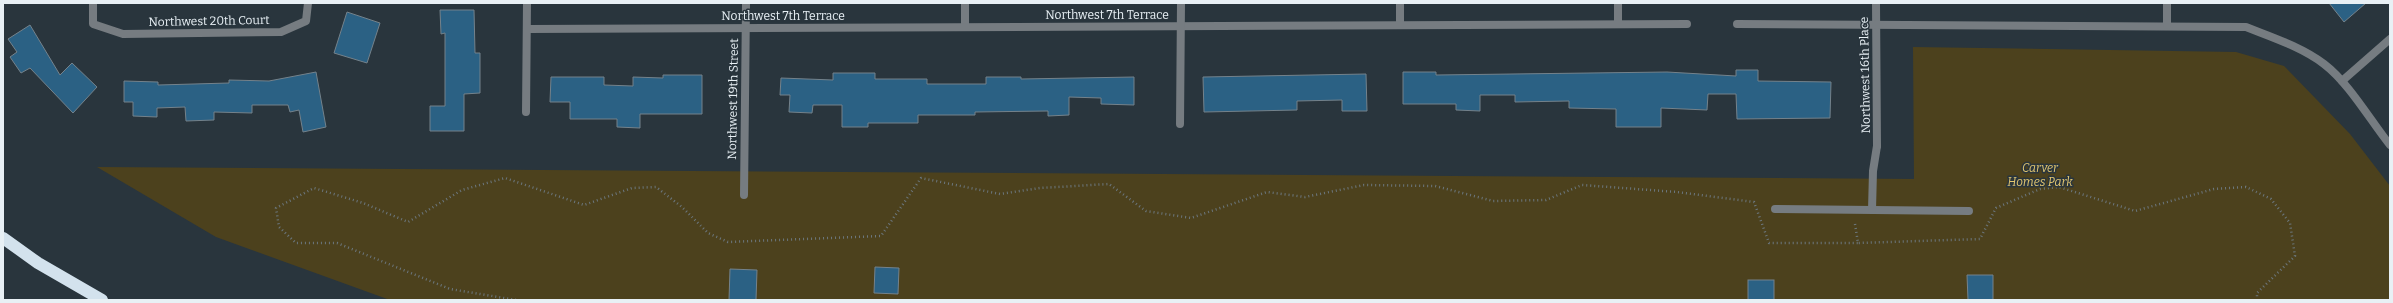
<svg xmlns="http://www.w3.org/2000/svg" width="2393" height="303" viewBox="0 0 2393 303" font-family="Bitter,serif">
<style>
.green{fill:#4c411d}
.building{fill:#2b6184;stroke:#74828b}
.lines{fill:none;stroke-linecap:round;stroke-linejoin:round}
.path{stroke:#6c777e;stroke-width:2.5;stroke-dasharray:1 3;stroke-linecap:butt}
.service{stroke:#767c81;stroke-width:8}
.minor{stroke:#767c81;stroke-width:8}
.motorway{stroke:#d3e2ed;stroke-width:12}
.labels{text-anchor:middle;stroke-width:3;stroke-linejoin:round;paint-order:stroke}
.street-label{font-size:12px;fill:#e8f0f5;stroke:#29353d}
.park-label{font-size:12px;font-style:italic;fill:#e1c56f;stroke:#29353d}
</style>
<rect width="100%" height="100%" fill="#29353d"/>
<!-- green -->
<path class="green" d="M1913,47l323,5 48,14 66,68 40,52v114h-2000l-174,-63 -119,-70 1817,12z"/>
<!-- building -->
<g class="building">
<path d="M2329,3h37l-22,19z"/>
<path d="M440,10h34l1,43h5v40l-16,1v37h-34v-25h15v-73l-4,1z"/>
<path d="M347,12l33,11 -13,40 -33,-10z"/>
<path d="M30,25l30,50 12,-12 25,24 -24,26 -43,-45 -9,5 -11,-16 7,-5 -9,-13z"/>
<path d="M1736,70h22v11l73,1 -1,36 -93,1 -1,-25h-28l-1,16 -46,-2v19h-45v-18l-47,-1v-7l-54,1v-7h-35v16l-24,-1v-6h-53v-32h33v3l231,-3 69,4z"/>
<path d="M316,72l10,55 -23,5 -4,-22 -9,2 -2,-7h-36v8l-38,-1v8l-28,1 -1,-14 -28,1v9l-24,-1v-14h-9v-21l34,1v3l71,-2v-3l40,1z"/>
<path d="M833,73h42v6h52v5h59v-7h35v2l113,-2v28l-33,-1v-6l-32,-1v18l-21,1v-5l-73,1v3h-57v8h-50v4h-26v-22h-29l-1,8 -23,-1 1,-17h-10l1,-17 52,2z"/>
<path d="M1366,74l1,37h-25v-11l-45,1v9l-93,2 -1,-35z"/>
<path d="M663,75h39v39h-62v14l-23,-1v-8h-47v-17h-20l1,-25h53v8l29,1v-9l30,1z"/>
<path d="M875,267l24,1 -1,26 -24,-1z"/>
<path d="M730,269l27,1 -1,30h-27z"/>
<path d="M1967,275h26v25h-25z"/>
<rect x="1748" y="280" width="26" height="20"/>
</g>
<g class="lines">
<!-- path -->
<g class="path">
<path d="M1855,224l3,19 122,-4 16,-31 44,-19 19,-2 76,24 79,-22 32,-2 25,12 19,24 5,33 -38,37v7"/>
<path d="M516,300l-66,-11 -113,-46h-41l-17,-16 -3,-19 38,-20 49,15 45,19 54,-32 43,-12 79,27 48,-17 24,-1 26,20 26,26 20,9 153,-6 40,-58 79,16 40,-6 69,-4 37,27 45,7 76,-26 38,5 59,-12 71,1 58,15 53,-1 36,-15 95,7 77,10 15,41h89"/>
</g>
<!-- service -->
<g class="service">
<path d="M1775,209l194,2"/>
<path d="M1872,210l1,-39 4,-25"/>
</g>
<!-- minor -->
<g class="minor">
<path d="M93,3v21l30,10 158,-2 25,-11 2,-18"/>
<path d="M965,3v24"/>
<path d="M1618,3v20"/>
<path d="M1876,3l1,143"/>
<path d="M1400,24v-21"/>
<path d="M1737,24l509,3c25,10 56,20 78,37 25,19 46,56 66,81"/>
<path d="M2167,25v-22"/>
<path d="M528,29l1159,-5"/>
<path d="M2342,81l48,-42"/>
<path d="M526,112l1,-109"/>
<path d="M1180,124l1,-121"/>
<path d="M744,195l2,-192"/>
</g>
<!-- motorway -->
<path class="motorway" d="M3,238l35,25 64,37"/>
</g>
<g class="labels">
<!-- street labels -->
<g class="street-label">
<text x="1107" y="19">Northwest 7th Terrace</text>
<text x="783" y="20">Northwest 7th Terrace</text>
<text transform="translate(209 21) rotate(-1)" y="4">Northwest 20th Court</text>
<text transform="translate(1865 75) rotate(-91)" y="4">Northwest 16th Place</text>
<text transform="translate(733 99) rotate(-89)" y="4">Northwest 19th Street</text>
</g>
<!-- park labels -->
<g class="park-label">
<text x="2040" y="172">Carver<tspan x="2040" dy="14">Homes Park</tspan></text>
</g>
</g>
<!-- border -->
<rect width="2393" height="303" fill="none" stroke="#e8f0f5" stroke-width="8"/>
</svg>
